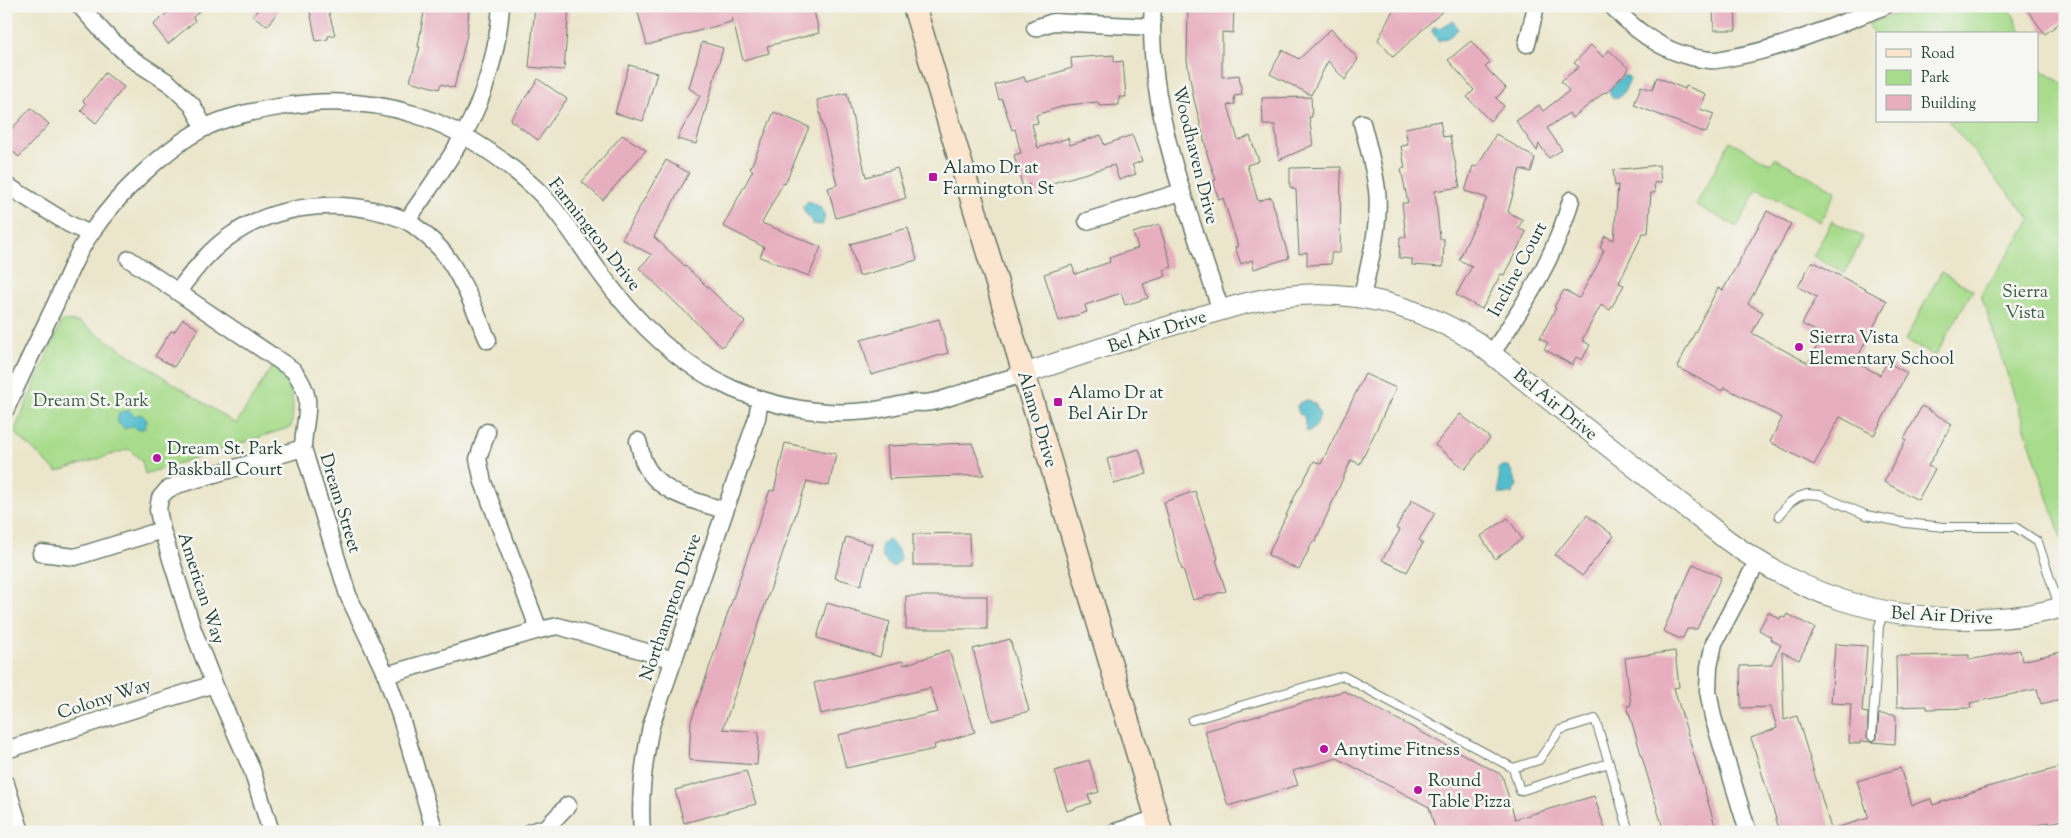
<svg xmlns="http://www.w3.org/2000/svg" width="2071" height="838" viewBox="0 0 2071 838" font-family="'Sorts Mill Goudy',serif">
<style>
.green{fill:#a8dc8c;stroke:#648c60}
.water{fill:#52bdce;stroke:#387d81}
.building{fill:#e7aebf}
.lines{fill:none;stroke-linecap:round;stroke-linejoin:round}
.service-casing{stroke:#667869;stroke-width:10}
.minor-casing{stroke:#667869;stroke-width:19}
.tertiary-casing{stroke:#667869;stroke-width:22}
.secondary-casing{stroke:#667869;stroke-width:25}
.service{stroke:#fff;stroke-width:8}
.minor{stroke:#fff;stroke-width:16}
.tertiary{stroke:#fff;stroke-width:20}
.secondary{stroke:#fce5cf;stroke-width:22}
.poi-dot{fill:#b5179e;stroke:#f6f6f2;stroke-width:2}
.labels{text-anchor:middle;stroke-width:5;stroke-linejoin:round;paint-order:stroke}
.street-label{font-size:18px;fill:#1f3d34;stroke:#f6f6f2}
.poi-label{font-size:18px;fill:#1f3d34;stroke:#f6f6f2;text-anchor:start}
.park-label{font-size:18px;fill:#3a5d46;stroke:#f6f6f2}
</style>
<rect width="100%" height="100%" fill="#f6f6f2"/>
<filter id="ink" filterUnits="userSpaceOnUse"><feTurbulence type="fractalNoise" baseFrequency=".02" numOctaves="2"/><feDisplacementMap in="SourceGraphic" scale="10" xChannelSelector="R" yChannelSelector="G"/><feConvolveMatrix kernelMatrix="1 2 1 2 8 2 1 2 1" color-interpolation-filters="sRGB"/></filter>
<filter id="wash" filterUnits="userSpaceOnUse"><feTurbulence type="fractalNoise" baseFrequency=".0096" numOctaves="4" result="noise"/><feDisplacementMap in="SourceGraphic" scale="20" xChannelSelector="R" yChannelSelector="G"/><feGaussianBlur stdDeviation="1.12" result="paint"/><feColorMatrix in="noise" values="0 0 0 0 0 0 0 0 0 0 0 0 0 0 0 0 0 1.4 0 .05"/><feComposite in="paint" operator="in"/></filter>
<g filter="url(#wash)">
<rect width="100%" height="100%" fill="#ebe6cb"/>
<!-- green -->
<g class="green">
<path d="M1919,6h90l13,28h-145v2l-10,-12z"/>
<path d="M2037,67l28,18v464l-84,-254 50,-75 -83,-99h89z"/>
<path d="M1730,141l41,23 4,-6 61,33 -16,31 -62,-33 -21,38 -41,-22z"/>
<path d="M1832,221l31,16 -18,36 -32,-17z"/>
<path d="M1941,272l32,18 -38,66 -30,-16z"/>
<path d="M62,321l17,1 157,102 37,-59c19,22 23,33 18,62l-146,47 -3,-13 -13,-12 -72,23 -43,-40z"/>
</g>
<!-- water -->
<g class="water">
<path d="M1453,21l5,8 -9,8 -11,4 -6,-10 2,-4 6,1z"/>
<path d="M1623,76h5l2,4c-5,8 -8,21 -18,18l-3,-8z"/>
<path d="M808,201c12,4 21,11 14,24l-9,-1c-3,-6 -10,-12 -10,-18z"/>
<path d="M1307,400l8,4 5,11 -4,11 -6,6 -4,-1 -2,-15 -5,-2 -2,-7 2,-4z"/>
<path d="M129,410l6,6 6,-2 6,6 -2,8 -8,2 -4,-4 -8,3 -8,-7 2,-9z"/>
<path d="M1503,466h6l8,19 -5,9h-12l-1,-2v-24z"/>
<path d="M888,539l10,11 3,10 -7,7c-12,-3 -19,-22 -6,-28z"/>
</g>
<g id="blocks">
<!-- building -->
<g class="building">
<path d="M175,6h30l-12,11 2,4 -27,23 -15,-19z"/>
<path d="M260,6h21l-13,20 -15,-10z"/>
<path d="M309,6h18l8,29 -7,1v3l-12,2z"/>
<path d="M425,6h44l-2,29 -13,53 -13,-4 -2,5 -29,-8 10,-34h-2z"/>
<path d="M535,6h34l-5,64 -35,-3z"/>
<path d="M636,6h177l6,27 -52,13 2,7 -26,7 -11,-42 -1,4 -84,23z"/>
<path d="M1188,6l46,1 -1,26 -11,-1v45l17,-2 3,20 -8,1 1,8 -7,1 10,35 12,-4 9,25 -12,4 11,36 13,-4 18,61 -35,11 -2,-9 -11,4 -6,-17 3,-1 -15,-48 -4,2 -6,-19 3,-1 -10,-29h1l-14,-56 -6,-35z"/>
<path d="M1395,6h53l-55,51 -15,-17z"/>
<path d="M1713,6h22l1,24h-22z"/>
<path d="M2024,6h41v13l-20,15z"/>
<path d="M1331,29l27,30 -13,21 -17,-19 -17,34 -41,-21 12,-24 17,9z"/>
<path d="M1471,41l19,22 -5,4 21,21 -10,10 8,8 -14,15 -23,-24 7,-7 -26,-30z"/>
<path d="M702,42l21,6 -27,96 -19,-5 23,-43 -11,-8z"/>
<path d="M1591,45l12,12 6,-7 20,19 -23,24 -1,-1 -33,26 -3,-5 -22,15 15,22 -13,8 -10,-14 -2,7 -21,-30 23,-16 4,6 26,-20 -8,-10 18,-14 -5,-4z"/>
<path d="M1114,55v7l9,-1 3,36h-7v8l-20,1 -1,-4 -31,3 -31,10 2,8 -6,1 6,24 30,-10 2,7 31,-10 3,10 28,-10 10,26 -10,4 4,9 -17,6 -5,-15 -65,19 1,6 -18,5 -3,-11 -6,4 -9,-33 7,-2 -6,-24 -3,1 -10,-31 -3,1 -4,-15 29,-8 2,5 46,-14 -1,-10z"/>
<path d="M629,65l28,8 -14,48 -28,-8z"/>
<path d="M105,73l19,14 -28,36 -15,-12 5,-7 -3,-3z"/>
<path d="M1657,77l28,12 1,-3 20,8 -6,15 14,5 -8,19 -72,-28 7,-19 11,4z"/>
<path d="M538,79l29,20 -29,41 -28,-20z"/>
<path d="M847,93l19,84 31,-9 9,30 -70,20 -8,-30 9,-3 -20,-85z"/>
<path d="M1311,97l1,20h-3l4,28 -34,15 -4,-35h-12l-1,-27z"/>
<path d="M31,108l18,16 -30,33 -13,-11v-11z"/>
<path d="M774,112l35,15 -24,57 -2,-1 -21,40 59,24 -12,29 -49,-19 4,-10 -41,-21 30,-56 -3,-1z"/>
<path d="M1440,121l3,16 7,-1 10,51 -25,4 5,48h4l-1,28 -31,-2v-6l-13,-1 1,-21h6l-4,-34h6l-7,-34 4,-1 -4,-22 7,-1 -3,-17z"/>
<path d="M1496,134l39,24 -4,14 -11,-3 -12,43 15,8 -5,8 8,4 -22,43 -3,-1 -19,35 -26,-14 16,-29 -13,-6 28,-62 -22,-7 8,-25 4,1z"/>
<path d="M622,135l24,15 -43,50 -21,-18z"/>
<path d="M666,160l23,13 -35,64 91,85 -23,25 -83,-79 13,-13 -30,-16z"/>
<path d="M1659,165l2,17 -7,1 1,10h-4l-3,40h-5l-24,50 5,2 -14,25 -9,-5 -19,35 8,5 -8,15 -6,-3 -4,8 -28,-16 4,-6 -8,-5 16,-30 -2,-1 10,-17 15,8 19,-34 6,-14 -4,-2 5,-12 9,4 4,-55 -3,1 -2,-16z"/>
<path d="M1341,167l-1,86h-9v11l-24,1v-13l-8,2 -3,-64 -6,-3v-19z"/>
<path d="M1767,211l24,13 -43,80 15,8 -11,21 56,30 15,-28 -21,-11 15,-27 -19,-10 14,-26 75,40 -32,61 25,13 7,-13 20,11 -33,62 -34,-18 -26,48 -44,-23 12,-24 -58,-31 -2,4 -45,-24 41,-79 5,2z"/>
<path d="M1159,224l13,43 -8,3 2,6 -23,8 5,14 -23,7 -4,-12 -36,12 2,7 -28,9 -15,-47 28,-9 3,9 35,-12 -1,-4 29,-10 -5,-15z"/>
<path d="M908,228l9,32 -58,16 -9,-32z"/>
<path d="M183,319l15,10 -24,38 -19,-11 16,-25 3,1z"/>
<path d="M939,319l9,34 -77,22 -10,-35z"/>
<path d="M1365,374l31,14 -36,76 -9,-4 -36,82 -2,-1 -14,29 -31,-15 30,-66h1l15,-28 7,3z"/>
<path d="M1922,406l30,18 -24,42 7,3 -17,31 -34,-18 22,-42 -2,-1z"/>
<path d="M1460,414l30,24 -25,31 -30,-24z"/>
<path d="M785,443l51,11 -7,32 -22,-5 -84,248 36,3 -2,33 -68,-5 2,-39 79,-231 4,1z"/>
<path d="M972,443l12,32 -95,4 -2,-33z"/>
<path d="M1139,449l8,25 -33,10 -7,-25z"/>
<path d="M1195,491l23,68 -2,1 10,31 -33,9 -10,-31 -1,1 -18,-68z"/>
<path d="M1412,500l23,13 -16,27 4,3 -16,29 -25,-12 18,-30 -4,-2z"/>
<path d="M1587,515l27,21 -32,40 -27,-21z"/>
<path d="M1508,518l14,21 -27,20 -14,-23z"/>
<path d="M969,533l1,32h-57v-31z"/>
<path d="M846,537l26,7 -11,41 -26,-7z"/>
<path d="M1693,564l28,13 -24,52h-10l-4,9h-5l-15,-7z"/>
<rect x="906" y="596" width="81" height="33"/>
<path d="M827,603l63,19 -10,35 -63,-19z"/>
<path d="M1768,612l12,7 1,-3 4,2 2,-4 28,14 -16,32 -17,-8 2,68 13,-4 35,116h-52l-29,-94 26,-10 -6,-21 -30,1 -1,-42 31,-1 10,-20 -11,-6 1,-2 -12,-7z"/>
<path d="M1010,639l19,72 -37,10 -19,-72z"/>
<path d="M1835,644l32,2 -5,66 6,1 -1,25 4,4 6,-3 2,-25 17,1 -1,29 -35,-3v3l-11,-1 2,-39 -20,-1z"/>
<path d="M949,650l26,82 -41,13 1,4 -89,19 -8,-33 100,-23 -8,-24 -109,26 -7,-31 89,-22 1,4z"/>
<path d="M2020,650l2,11 43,-10v47l-24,6 -4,-15 -67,14 1,5 -44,1v-3l-30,1 -1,-51 73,-1v5z"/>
<path d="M1675,651l4,36 -5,1 43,144h-53l-37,-126 4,-1 -6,-47z"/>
<path d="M1344,691l158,84 13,44 79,-23 12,36h-170l-7,-25 -92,-49 -44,13 5,14 -70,21 -23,-75z"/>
<path d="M1089,760l10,32 -11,3 3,8 -24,8 -12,-40z"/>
<path d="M2065,766v53l-16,5v-2l-36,10h-178v-4l34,-10 -12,-37 43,-13 12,37 19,-6 2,6 54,-18z"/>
<path d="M746,771l10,33 -72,19 -9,-33z"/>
</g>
</g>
</g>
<g filter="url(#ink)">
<use href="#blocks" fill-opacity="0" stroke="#667869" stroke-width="1"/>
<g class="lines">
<!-- service casing -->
<g class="service-casing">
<g id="service">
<path d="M1779,516l10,-13 9,-6 9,-3 13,1 46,20 40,8 38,4h71l23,15 21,64"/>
<path d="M1192,720l151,-44 170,92 7,23 89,-28 20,69"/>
<path d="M1872,736l7,-110 5,-14"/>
<path d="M1513,768l26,-8 21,-30 35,-11 14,44"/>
</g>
</g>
<!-- minor casing -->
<g class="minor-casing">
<g id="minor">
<path d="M80,6l24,27 28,26 37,24 23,22 13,23"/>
<path d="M1153,6c-8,99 38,212 68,305"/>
<path d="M1612,6c26,28 59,51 98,54 7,1 16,-2 23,-3 52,-9 103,-32 152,-51"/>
<path d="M1035,28l18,-6 99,5"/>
<path d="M1527,44l9,-38"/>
<path d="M1362,123c6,22 12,44 15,67 4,35 -8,73 -15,107"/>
<path d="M6,185l63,39 21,10"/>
<path d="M407,221c19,-29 41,-57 57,-87 21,-38 34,-84 37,-128"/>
<path d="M1087,221l94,-29"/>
<path d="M129,259l164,111c24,31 11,43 10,78l45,147 38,80 14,40 35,117"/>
<path d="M178,291c17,-22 32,-42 55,-57 50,-33 118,-36 172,-14 9,4 32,24 38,32 20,26 32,59 45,88"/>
<path d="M1492,353c32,-47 64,-98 79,-153"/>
<path d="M6,409c16,-36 33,-71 50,-106 10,-23 20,-49 35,-70 26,-38 72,-83 113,-105 21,-11 46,-16 69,-20 104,-19 185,9 262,80 25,24 43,54 63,82 35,49 80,95 135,119 41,18 89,27 134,22 15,-1 29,-6 44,-8 7,-1 14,1 20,-1 10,-1 21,-6 31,-9 21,-7 41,-13 62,-19"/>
<path d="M487,432l-9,27 5,23 56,148"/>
<path d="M638,441c2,6 3,13 5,19 13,33 52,41 81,50"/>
<path d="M41,553l34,4 87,-27"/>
<path d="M386,675l153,-45 19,-4 116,34"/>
<path d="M6,750l208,-66"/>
<path d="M6,784l15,48"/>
<path d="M271,832l-19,-62 -38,-86 -21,-54 -31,-100 -4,-20 2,-12 7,-8 10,-5 126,-37"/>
<path d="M530,832l17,-5 21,-22"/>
<path d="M642,832c-3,-37 2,-70 9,-106l106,-308 3,-19"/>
<path d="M1115,832l42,-14"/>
<path d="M1748,832l-35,-115 -5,-26 1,-24 5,-24 43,-81"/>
</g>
</g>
<!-- tertiary casing -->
<g class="tertiary-casing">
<path id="tertiary" d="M1024,374c53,-18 106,-36 159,-52 32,-10 64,-21 96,-25 70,-10 137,8 196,44l252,199c77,56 149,78 244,79 32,0 64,-3 94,-13"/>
</g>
<!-- secondary casing -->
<g class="secondary-casing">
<path id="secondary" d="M914,6l247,826"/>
</g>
<!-- service -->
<use href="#service" class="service"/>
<!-- minor -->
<use href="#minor" class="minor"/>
<!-- tertiary -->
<use href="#tertiary" class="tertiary"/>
<!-- secondary -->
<use href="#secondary" class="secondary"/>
</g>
</g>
<!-- markers -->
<g class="poi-dot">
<rect x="928" y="172" width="10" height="10" rx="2.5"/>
<circle cx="1799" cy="347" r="5"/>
<rect x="1053" y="397" width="10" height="10" rx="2.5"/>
<circle cx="157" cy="458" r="5"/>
<circle cx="1324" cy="749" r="5"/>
<circle cx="1418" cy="790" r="5"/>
</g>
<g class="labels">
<!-- street labels -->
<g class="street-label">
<text transform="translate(1196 155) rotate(76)" y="6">Woodhaven Drive</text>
<text transform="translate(595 234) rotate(52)" y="6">Farmington Drive</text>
<text transform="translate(1517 269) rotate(-62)" y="6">Incline Court</text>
<text transform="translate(1157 331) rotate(-18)" y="6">Bel Air Drive</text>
<text transform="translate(1556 404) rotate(39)" y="6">Bel Air Drive</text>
<text transform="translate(1038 419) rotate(73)" y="6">Alamo Drive</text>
<text transform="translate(341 503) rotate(73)" y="6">Dream Street</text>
<text transform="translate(202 588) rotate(72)" y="6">American Way</text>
<text transform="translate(670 607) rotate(-71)" y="6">Northampton Drive</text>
<text transform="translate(1942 615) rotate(3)" y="6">Bel Air Drive</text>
<text transform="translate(104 698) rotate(-18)" y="6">Colony Way</text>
</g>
<!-- poi labels -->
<g class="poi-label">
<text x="943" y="173">Alamo Dr at<tspan x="943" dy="21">Farmington St</tspan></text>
<text x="1809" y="343">Sierra Vista<tspan x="1809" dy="21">Elementary School</tspan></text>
<text x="1068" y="398">Alamo Dr at<tspan x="1068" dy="21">Bel Air Dr</tspan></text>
<text x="167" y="454">Dream St. Park<tspan x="167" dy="21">Baskball Court</tspan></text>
<text x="1334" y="755">Anytime Fitness</text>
<text x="1428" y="786">Round<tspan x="1428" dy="21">Table Pizza</tspan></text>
</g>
<!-- park labels -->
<g class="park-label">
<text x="2025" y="297">Sierra<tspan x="2025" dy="21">Vista</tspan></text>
<text x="91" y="406">Dream St. Park</text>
</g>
</g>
<!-- margin -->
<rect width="2071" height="838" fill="none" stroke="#f6f6f2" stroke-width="25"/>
<!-- legend -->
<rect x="1876" y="32" width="162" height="90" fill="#f6f6f2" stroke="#a0aca6"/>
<rect x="1886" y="49" width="25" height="8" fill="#fce5cf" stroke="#a0aca6"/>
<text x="1921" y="58" font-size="15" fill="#1f3d34">Road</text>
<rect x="1886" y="70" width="25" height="15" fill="#a8dc8c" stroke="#a0aca6"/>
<text x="1921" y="82" font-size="15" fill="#1f3d34">Park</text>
<rect x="1886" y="95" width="25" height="15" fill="#e7aebf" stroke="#a0aca6"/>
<text x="1921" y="108" font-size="15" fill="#1f3d34">Building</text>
</svg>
